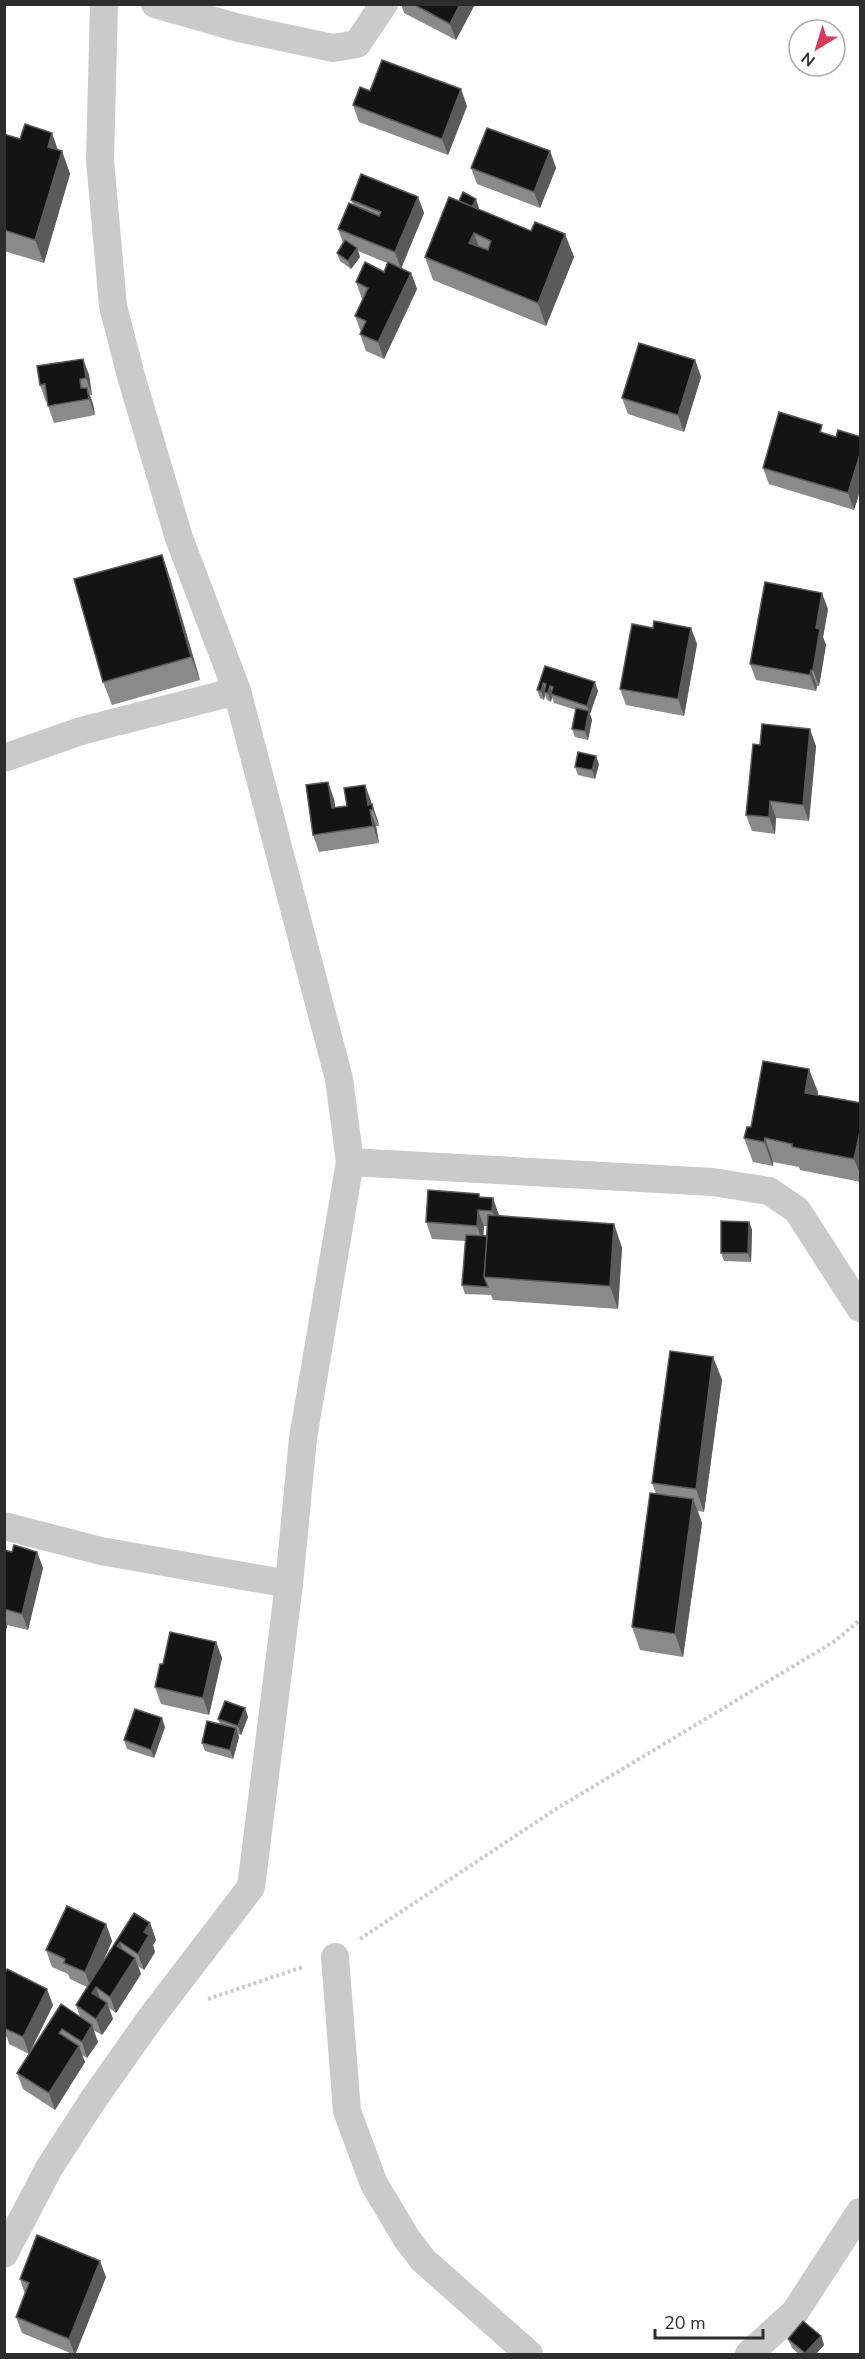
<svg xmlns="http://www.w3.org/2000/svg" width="865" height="2359" viewBox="0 0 865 2359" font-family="'Nunito Sans',sans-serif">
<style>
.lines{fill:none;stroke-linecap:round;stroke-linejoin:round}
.path{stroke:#cacaca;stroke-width:4;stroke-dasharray:3 3;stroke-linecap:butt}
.minor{stroke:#cacaca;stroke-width:28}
.wall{fill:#8a8a8a;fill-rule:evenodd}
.shaded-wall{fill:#5a5a5a}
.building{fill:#141414;stroke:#5a5a5a;stroke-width:1.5;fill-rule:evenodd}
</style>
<rect width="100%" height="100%" fill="#fff"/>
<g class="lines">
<!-- path -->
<g class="path">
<path d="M360,1939l196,-130 279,-168 25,-21"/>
<path d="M208,1999l95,-32"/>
</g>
<!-- minor -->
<g class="minor">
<path d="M155,4l84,24 94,20 24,-4 27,-40"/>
<path d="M4,758l77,-27 156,-40"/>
<path d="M350,1162l363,20 56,9 28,19 63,98"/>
<path d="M4,1526l97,25 188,33"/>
<path d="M335,1957l12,154 27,73 33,55 16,21 106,94"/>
<path d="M4,2254l45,-86 44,-68 57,-81 101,-132 38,-303 14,-146 47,-276 -11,-83 -102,-388 -58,-153 -48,-162 -18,-70 -13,-146 4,-156"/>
<path d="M749,2354l46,-42 65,-100"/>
</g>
</g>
<!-- wall -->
<g class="wall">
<path d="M401,4h74l-19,36 -52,-27z"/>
<path d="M370,91l97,15 -19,49 -89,-33 -6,-17z"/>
<path d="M4,134l58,17 8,23 -26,89 -40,-12z"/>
<path d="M550,151l6,17 -16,40 -63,-24 -6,-16z"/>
<path d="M418,197l6,16 -23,55 10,5 6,16 -33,70 -18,-8 -6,-17 1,-2 -6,-16 8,-17h-1l-6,-17 28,-10 3,-9 -29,-12 2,6 -9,12 -11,-8 -3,-8 6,-10 -5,-14 15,-25 -2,-4z"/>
<path d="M459,201l20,7 -1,1 53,22 34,3 9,23 -28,69 -113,-46 -8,-23z"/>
<path d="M83,359l6,16 3,20h-2l3,9 2,11 -41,8 -6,-17 -1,-5 -1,1 -6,-17z"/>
<path d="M695,360l6,17 -17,55 -56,-18 -6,-16z"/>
<path d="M824,433l12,4h25v51l-7,22 -85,-26 -6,-16z"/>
<path d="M170,578l30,102 -88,25 -9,-23z"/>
<path d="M828,609l-5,28 3,8 -7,41h-2l-1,5 -60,-11 -6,-16z"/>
<path d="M653,628h38l6,16 -13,72 -58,-11 -6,-16z"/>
<path d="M545,666l53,25 -8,23 2,6 -4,20 -13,-3 -3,-8 4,-19 -22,-7 -2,-6 -1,5 -4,-2 -2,-5 -1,5 -4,-2 -3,-8z"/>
<path d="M760,745l56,1 -7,75 -33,-3 -1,16 -23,-3 -6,-16z"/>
<path d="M599,764l-4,15 -17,-4 -3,-8z"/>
<path d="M365,785l13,36 1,5h-3l3,17 -60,9 -6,-17 21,-36 1,8 12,-1z"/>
<path d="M818,1092l-1,3 44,8v79l-61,-12 -1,-3 -26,-5v4l-20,-4 -9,-24 7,-11z"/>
<path d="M479,1194l1,3 19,18v1l115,8 8,24 -4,61 -125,-9 -2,-5 -26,-1 -3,-9 3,-44 -33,-2 -6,-17zM484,1226h4l-1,10h-4z"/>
<path d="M749,1222l3,8 -1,32 -27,-1 -3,-8z"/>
<path d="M713,1357l9,23 -18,132 -6,-1 4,12 -19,134 -43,-7 -8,-23 24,-133 -4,-11z"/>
<path d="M4,1550l8,2h25l6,16 -15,62 -21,-5v4l-3,-1z"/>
<path d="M216,1642l6,16 -13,57 -48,-11 -6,-17 8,-23z"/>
<path d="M245,1708l3,9 -7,18 -3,-1 1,3 -6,22 -28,-8 -3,-8 18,-19 -2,-5z"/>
<path d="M165,1727l-11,31 -27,-9 -3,-9z"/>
<path d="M134,1913l16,10 6,17 -3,5 2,7 -11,18 -6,-4 3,8 -25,39 -7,-5 4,11 -11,16 -9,-5 5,12 -11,16 -5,-3 3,7 -30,48 -32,-21 -6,-16 12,-19 -20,-10 -2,-7 -3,-1v-62l49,31 -23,47 50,-35 -4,-12 11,-18 -17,-8 -2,-5 -16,-7 -6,-17 60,-26 6,17 -10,23z"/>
<path d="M106,2277l-31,78 -53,-22 -6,-16 9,-23 -5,-15z"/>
<path d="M821,2336l3,9 -9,10h-15l-8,-7 -4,-9z"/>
</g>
<!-- shaded-wall -->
<g class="shaded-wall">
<path d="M460,4h15l-19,36 -6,-16z"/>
<path d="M461,89l6,17 -19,49 -6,-16z"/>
<path d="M52,133l8,23 2,-5 8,23 -26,89 -9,-23 13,-93z"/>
<path d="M550,151l6,17 -16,40 -6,-16z"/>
<path d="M418,197l6,16 -23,56 -6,-17z"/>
<path d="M476,199l3,9 -8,15 -3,-8z"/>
<path d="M474,233l8,23 -13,-13z"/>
<path d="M565,234l9,23 -28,69 -8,-23z"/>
<path d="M357,248l3,9 -9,12 -3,-8z"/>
<path d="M411,273l6,16 -33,70 -6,-17z"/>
<path d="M83,359l6,16 3,20 -6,-17z"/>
<path d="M695,360l6,17 -17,55 -6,-17z"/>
<path d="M87,388l6,16 2,11 -6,-16z"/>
<path d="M861,451v37l-7,22 -6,-17z"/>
<path d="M162,555l8,23 30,102 -9,-23z"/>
<path d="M822,593l6,16 -5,28 3,8 -7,41 -6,-16 3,-42z"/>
<path d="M691,628l6,16 -13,72 -6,-17z"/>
<path d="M811,670l6,16 -1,5 -6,-16z"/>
<path d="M595,682l3,9 -8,23 2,6 -4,20 -3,-9 4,-19 -2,-6z"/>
<path d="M543,683l3,9h-2l1,3 -1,5 -3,-9z"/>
<path d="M550,686l3,9 -2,-1 1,3 -1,5 -3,-9z"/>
<path d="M810,729l6,17 -7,75 -6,-16z"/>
<path d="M596,756l3,8 -4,15 -3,-9z"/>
<path d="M328,782l6,17 4,25 -6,-16z"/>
<path d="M365,785l6,16 1,9h-2l6,16 3,17 -6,-17 -5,-21z"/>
<path d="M770,801l6,17 -1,16 -6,-17z"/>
<path d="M372,804l6,17 1,5 -6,-16z"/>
<path d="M809,1069l9,23 -4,24 -9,-23z"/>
<path d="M861,1127v49l-7,-17z"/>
<path d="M765,1138l8,24v4l-9,-24z"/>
<path d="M493,1198l6,17 -1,12 -6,-16z"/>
<path d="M478,1210l6,16 -1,17 -6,-17z"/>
<path d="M749,1222l3,8 -1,32 -3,-9z"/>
<path d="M614,1224l8,24 -4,61 -8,-23z"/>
<path d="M713,1357l9,23 -18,132 -8,-23z"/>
<path d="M693,1499l9,24 -19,134 -8,-23z"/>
<path d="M37,1552l6,16 -15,62 -6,-16z"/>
<path d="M4,1617l3,8v4l-3,-6z"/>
<path d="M216,1642l6,16 -13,57 -6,-17z"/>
<path d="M245,1708l3,9 -7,18 -3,-9z"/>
<path d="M162,1718l3,9 -11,31 -3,-8z"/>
<path d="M236,1728l3,9 -6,22 -3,-9z"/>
<path d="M150,1923l6,17 -3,5 2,7 -11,18 -6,-16 6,-22z"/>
<path d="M106,1924l6,17 -21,48 -6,-17z"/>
<path d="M120,1942l6,17 -9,-13z"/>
<path d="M135,1958l6,16 -25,39 -6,-16z"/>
<path d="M96,1987l6,17 -10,-11z"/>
<path d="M47,1989l6,16 -24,49 -6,-17z"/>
<path d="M107,2003l6,16 -11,16 -6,-16z"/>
<path d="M92,2025l6,17 -11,16 -5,-16z"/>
<path d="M79,2046l6,16 -30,48 -6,-17z"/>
<path d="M100,2261l6,16 -31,78 -6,-16z"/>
<path d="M821,2336l3,9 -9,10h-9l-1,-2z"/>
</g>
<!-- building -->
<g class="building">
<path d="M413,4h47l-10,20z"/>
<path d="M382,60l79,29 -19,50 -89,-34 7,-18 10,4z"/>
<path d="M25,124l27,9 -4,14 14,4 -27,89 -31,-10v-96l16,5z"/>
<path d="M487,128l63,23 -16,41 -63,-24z"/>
<path d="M361,174l57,23 -23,55 -57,-23 11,-26 30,13 2,-4 -30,-12z"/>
<path d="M463,192l13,7 -4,8 -13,-6z"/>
<path d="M449,197l82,34 4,-9 30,12 -27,69 -113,-46zM474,233l17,8 -3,9 -19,-7z"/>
<path d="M345,240l12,8 -9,13 -11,-8z"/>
<path d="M365,262l19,10 4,-10 23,11 -33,69 -18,-8 6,-13 -11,-5 13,-28 -12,-6z"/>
<path d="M639,343l56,17 -17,55 -56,-17z"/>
<path d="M83,359l3,19 -6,1 1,9h6l2,11 -41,7 -3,-22 -5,1 -3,-19z"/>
<path d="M779,412l43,13 -2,7 16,5 2,-7 23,7v14l-13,42 -85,-25z"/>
<path d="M162,555l29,102 -88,25 -29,-103z"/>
<path d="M765,582l57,11 -6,35 4,1 -7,41h-2l-1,5 -60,-11z"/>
<path d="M654,621l37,7 -13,71 -58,-10 12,-65 21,4z"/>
<path d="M545,666l50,16 -8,24 -36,-12 2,-7 -3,-1 -2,7 -4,-1 2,-8 -3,-1 -2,8 -4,-1z"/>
<path d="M576,708l13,3 -4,20 -13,-2z"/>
<path d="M762,724l48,5 -7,76 -33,-4 -1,16 -23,-2 7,-71 7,1z"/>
<path d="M578,752l18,4 -4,14 -17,-3z"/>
<path d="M328,782l4,26 15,-2 -3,-18 21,-3 3,20 4,-1 1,6h-3l3,16 -60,9 -7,-50z"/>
<path d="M763,1061l46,8 -4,24 56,10v24l-7,32 -62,-12v-3l-27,-6 -1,4 -20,-4 3,-11h4z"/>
<path d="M428,1190l51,4v3l14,1 -1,13 -14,-1 -1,16 -51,-4z"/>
<path d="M488,1215l126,9 -4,62 -126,-9z"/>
<path d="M721,1221l28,1 -1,31h-27z"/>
<path d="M466,1235l21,1 -3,41 4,10 -26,-2z"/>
<path d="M670,1351l43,6 -17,132 -44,-6z"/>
<path d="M650,1493l43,6 -18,135 -43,-7z"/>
<path d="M14,1545l23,7 -15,62 -18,-5v-59l8,2z"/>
<path d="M170,1632l46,10 -13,56 -48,-11 5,-23h3z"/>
<path d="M225,1701l20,7 -7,18 -20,-7z"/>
<path d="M135,1709l27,9 -11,32 -27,-10z"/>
<path d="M207,1721l29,7 -6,22 -28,-7z"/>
<path d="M67,1906l39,18 -21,48 -21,-9 1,-4 -19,-9z"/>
<path d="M134,1913l16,10 -6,9 5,3 -11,19 -18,-12 -3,4 18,12 -25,39 -14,-10 -4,6 15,10 -11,16 -20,-14z"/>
<path d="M7,1969l40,20 -24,48 -19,-9v-54z"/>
<path d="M61,2004l31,21 -10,17 -20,-13 -3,4 20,13 -30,47 -32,-20z"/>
<path d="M37,2235l63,26 -31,78 -53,-22 13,-34 -9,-4z"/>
<path d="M803,2321l18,15 -16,17 -17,-14z"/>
</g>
<!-- border -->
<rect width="865" height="2359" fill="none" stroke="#2d2d2d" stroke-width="12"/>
<!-- north arrow -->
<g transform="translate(817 48) rotate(218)"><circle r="28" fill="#ffffff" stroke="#ababab" stroke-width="1.5"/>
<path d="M0-4.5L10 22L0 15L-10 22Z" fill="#dc385c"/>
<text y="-9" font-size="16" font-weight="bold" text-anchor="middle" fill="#2d2d2d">N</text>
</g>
<!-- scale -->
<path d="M655 2329v9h108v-9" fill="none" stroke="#2d2d2d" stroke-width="3"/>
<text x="664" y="2329" font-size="18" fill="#2d2d2d" stroke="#ffffff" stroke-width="4.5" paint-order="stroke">20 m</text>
</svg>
